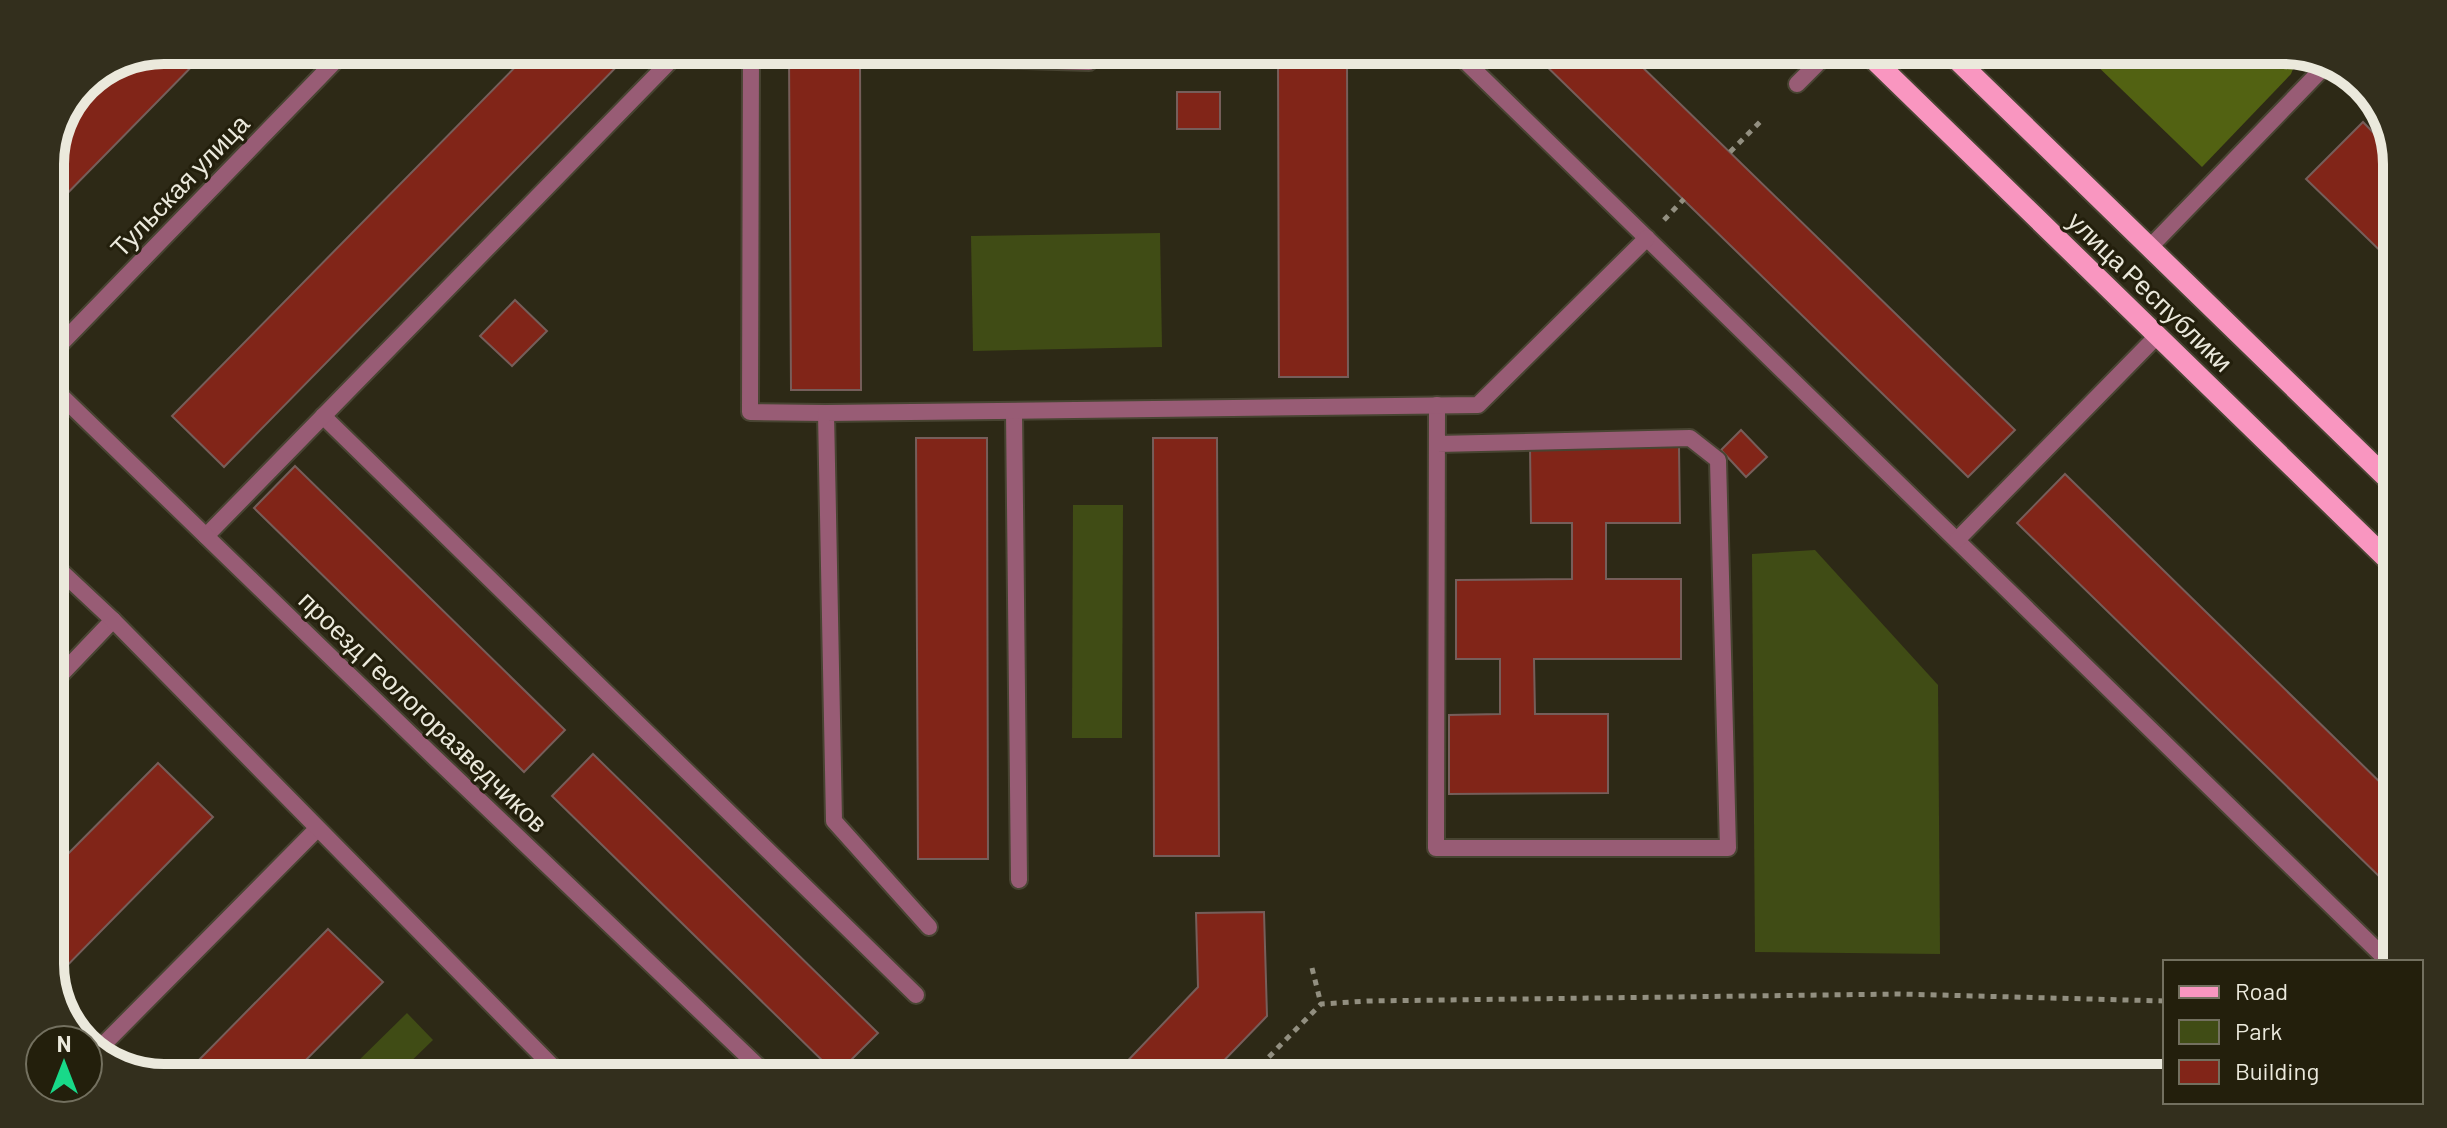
<svg xmlns="http://www.w3.org/2000/svg" width="2447" height="1128" viewBox="0 0 2447 1128" font-family="Barlow,sans-serif">
<style>
.green{fill:#404c15}
.forest{fill:#526212}
.building{fill:#812518;stroke:#765e5a;stroke-width:2}
.lines{fill:none;stroke-linecap:round;stroke-linejoin:round}
.lane-casing{stroke:#484432;stroke-width:20}
.street-casing{stroke:#484432;stroke-width:20}
.primary-casing{stroke:#484432;stroke-width:24}
.path{stroke:#928f80;stroke-width:5;stroke-dasharray:6 6;stroke-linecap:butt}
.lane{stroke:#985c75;stroke-width:16}
.street{stroke:#985c75;stroke-width:16}
.primary{stroke:#f996c0;stroke-width:20}
.labels{text-anchor:middle;stroke-width:6;stroke-linejoin:round;paint-order:stroke}
.street-label{font-size:26px;fill:#ebe9dc;stroke:#231f0c}
.rim{fill:none;stroke:#ebe9dc;stroke-width:10}
</style>
<rect width="100%" height="100%" fill="#2d2916"/>
<!-- green -->
<g class="green">
<path d="M1160,233l2,114 -189,4 -2,-115z"/>
<path d="M1073,505h50l-1,233h-50z"/>
<path d="M1815,550l123,135 2,269 -185,-2 -3,-398z"/>
<path d="M407,1013l26,27 -31,30h-53z"/>
</g>
<!-- forest -->
<path class="forest" d="M2089,58l208,1 -6,15 -89,93z"/>
<!-- building -->
<g class="building">
<path d="M164,50h44l-158,161v-54l34,-74z"/>
<path d="M530,52h101l-407,415 -52,-51z"/>
<path d="M789,53h71l1,337h-70z"/>
<path d="M1536,56h95l384,374 -47,47z"/>
<path d="M1347,59l1,318h-69l-1,-317z"/>
<rect x="1177" y="92" width="43" height="37"/>
<path d="M2363,122l34,35 -1,109 -90,-87z"/>
<path d="M515,300l32,31 -35,35 -32,-30z"/>
<path d="M1741,430l26,27 -21,20 -25,-27z"/>
<path d="M916,438h71l1,421h-70z"/>
<path d="M1153,438h64l2,418h-65z"/>
<path d="M1679,446l1,77h-74v56h75v80h-147l1,55h73v79l-159,1v-79l51,-1v-55h-44v-79l116,-1v-56h-41l-1,-76z"/>
<path d="M295,466l270,264 -41,42 -270,-264z"/>
<path d="M2065,474l325,318 -1,94 -372,-363z"/>
<path d="M593,754l285,279 -39,39h-5l-282,-276z"/>
<path d="M158,763l55,54 -160,163 -3,-8v-100z"/>
<path d="M1264,912l3,104 -56,58 -95,-1 82,-86 -2,-74z"/>
<path d="M328,929l55,53 -87,88 -106,-1z"/>
</g>
<g class="lines">
<!-- lane casing -->
<g class="lane-casing">
<g id="lane">
<path d="M751,52l-1,360 76,1"/>
<path d="M981,53l7,6 101,3 9,-8"/>
<path d="M1459,55l930,907"/>
<path d="M1797,84l27,-27"/>
<path d="M2151,246l179,-185"/>
<path d="M1437,405l-1,443h292l-10,-388 -28,-22 -253,6"/>
<path d="M1014,411l5,469"/>
<path d="M323,416l593,579"/>
<path d="M206,536l473,-484"/>
<path d="M1957,540l200,-204"/>
<path d="M50,686l63,-66"/>
<path d="M929,927l-95,-106 -8,-408 652,-8 169,-167"/>
<path d="M97,1051l220,-222"/>
<path d="M1658,1075v-3l507,2"/>
</g>
</g>
<!-- street casing -->
<g class="street-casing">
<g id="street">
<path d="M50,355l295,-304"/>
<path d="M50,385l384,372 330,315"/>
<path d="M50,561l63,59 444,451"/>
</g>
</g>
<!-- primary casing -->
<g class="primary-casing">
<g id="primary">
<path d="M1871,57l522,508"/>
<path d="M1954,57l439,427"/>
</g>
</g>
<!-- path -->
<g class="path">
<path d="M1730,152l31,-31"/>
<path d="M1664,220l20,-21"/>
<path d="M1312,968l9,36"/>
<path d="M1252,1074l69,-70 47,-3 532,-7 265,7"/>
</g>
<!-- lane -->
<use href="#lane" class="lane"/>
<!-- street -->
<use href="#street" class="street"/>
<!-- primary -->
<use href="#primary" class="primary"/>
</g>
<g class="labels">
<!-- street labels -->
<g class="street-label">
<text transform="translate(180 186) rotate(-46)" y="9">Тульская улица</text>
<text transform="translate(2150 292) rotate(44)" y="9">улица Республики</text>
<text transform="translate(423 712) rotate(44)" y="9">проезд Геологоразведчиков</text>
</g>
</g>
<!-- crop -->
<path d="M0 0H2447V1128H0ZM164 64H2283A100 100 0 0 1 2383 164V964A100 100 0 0 1 2283 1064H164A100 100 0 0 1 64 964V164A100 100 0 0 1 164 64Z" fill="#332f1d" fill-rule="evenodd"/>
<path class="rim" d="M164 64H2283A100 100 0 0 1 2383 164V964A100 100 0 0 1 2283 1064H164A100 100 0 0 1 64 964V164A100 100 0 0 1 164 64Z"/>
<!-- legend -->
<rect x="2163" y="960" width="260" height="144" fill="#231f0c" stroke="#73705f" stroke-width="2"/>
<rect x="2179" y="986" width="40" height="12" fill="#f996c0" stroke="#73705f" stroke-width="2"/>
<text x="2235" y="1000" font-size="24" fill="#ebe9dc">Road</text>
<rect x="2179" y="1020" width="40" height="24" fill="#404c15" stroke="#73705f" stroke-width="2"/>
<text x="2235" y="1040" font-size="24" fill="#ebe9dc">Park</text>
<rect x="2179" y="1060" width="40" height="24" fill="#812518" stroke="#73705f" stroke-width="2"/>
<text x="2235" y="1080" font-size="24" fill="#ebe9dc">Building</text>
<!-- north arrow -->
<g transform="translate(64 1064)"><circle r="38" fill="#231f0c" stroke="#73705f" stroke-width="2"/>
<path d="M0-6L14 30L0 20L-14 30Z" fill="#18d989"/>
<text y="-12" font-size="22" font-weight="bold" text-anchor="middle" fill="#ebe9dc">N</text>
</g>
</svg>
